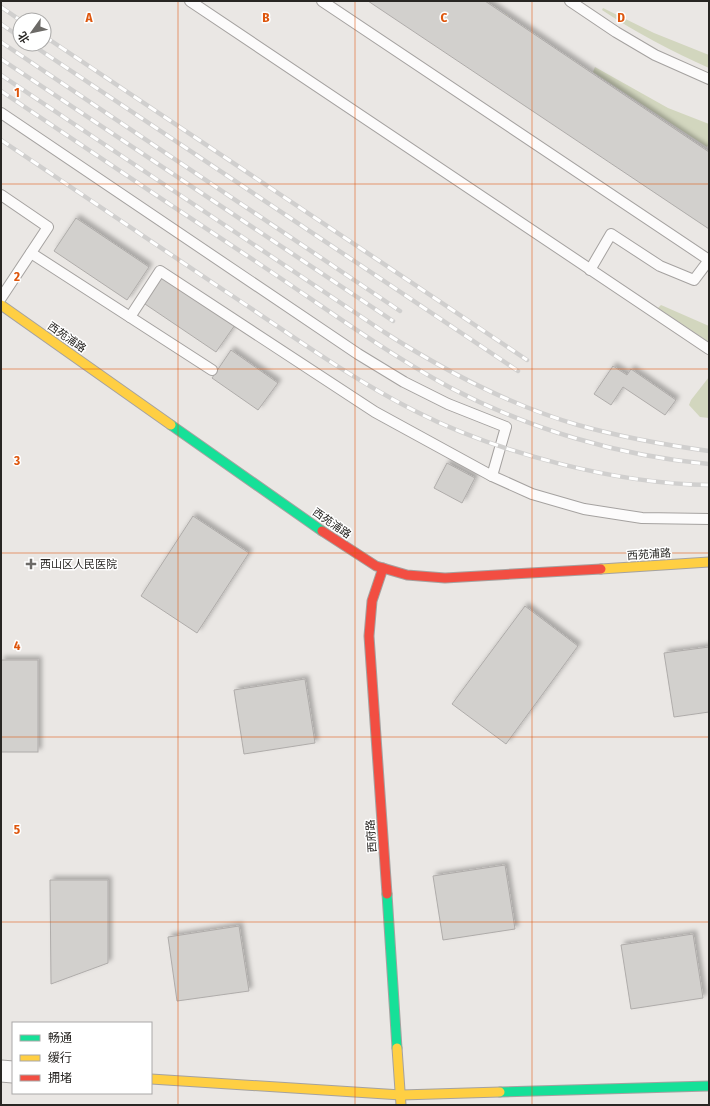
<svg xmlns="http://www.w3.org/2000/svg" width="710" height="1106" viewBox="0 0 710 1106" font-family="'Fira Sans Condensed','Noto Sans SC',sans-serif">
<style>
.green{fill:#d2d6be}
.building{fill:#d2d0cd;stroke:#afacaa;filter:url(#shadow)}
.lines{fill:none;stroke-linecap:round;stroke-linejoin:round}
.lane-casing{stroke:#a5a2a0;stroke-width:12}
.street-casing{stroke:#a5a2a0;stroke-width:23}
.fast-casing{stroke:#a5a2a0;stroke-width:11}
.slow-casing{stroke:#a5a2a0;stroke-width:11}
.jam-casing{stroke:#a5a2a0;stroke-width:11}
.lane{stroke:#fcfbfb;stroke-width:10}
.street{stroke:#fcfbfb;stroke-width:21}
.fast{stroke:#16e098;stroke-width:9}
.slow{stroke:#ffcf43;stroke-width:9}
.jam{stroke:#f24e42;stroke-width:9}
.rail-casing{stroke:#d0cfce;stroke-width:4.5}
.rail{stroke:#fff;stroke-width:3;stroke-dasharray:9;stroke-linecap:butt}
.grid{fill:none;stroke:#de560d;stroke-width:1;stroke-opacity:0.55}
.poi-dot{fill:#6c6a67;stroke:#fff;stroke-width:1.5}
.labels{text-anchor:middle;stroke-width:3;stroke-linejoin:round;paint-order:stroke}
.street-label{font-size:11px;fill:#282623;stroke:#fff}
.poi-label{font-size:11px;fill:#282623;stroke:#fff;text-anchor:start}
.grid-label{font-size:13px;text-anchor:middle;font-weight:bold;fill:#de560d;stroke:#fff;stroke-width:3;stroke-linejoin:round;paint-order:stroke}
</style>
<defs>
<filter id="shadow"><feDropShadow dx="3.5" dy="-3.5" stdDeviation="2" flood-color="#0004"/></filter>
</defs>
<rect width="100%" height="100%" fill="#eae7e4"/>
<!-- green -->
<g class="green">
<path d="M603,8l51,25 55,22v13c-38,-17 -72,-35 -107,-58z"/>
<path d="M595,67l73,41 41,16v20l-2,3 -114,-75z"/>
<path d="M661,305l48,21v16l-51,-34z"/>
<path d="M709,377v41l-9,-1 -11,-12 2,-5z"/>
</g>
<!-- building -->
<g class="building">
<path d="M368,1h117l224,151v77z"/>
<path d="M76,218l73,49 -22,33 -73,-49z"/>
<path d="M161,275l74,50 -19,27 -74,-50z"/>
<path d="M231,350l47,33 -20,27 -46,-32z"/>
<path d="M613,366l14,9 4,-6 45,31 -11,15 -42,-28 -12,18 -17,-11z"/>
<path d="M447,463l28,15 -13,25 -28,-15z"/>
<path d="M193,516l56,37 -52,80 -56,-37z"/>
<path d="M525,606l53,40 -72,98 -54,-40z"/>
<path d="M709,647v65l-35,5 -10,-64z"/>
<rect x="1" y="660" width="37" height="92"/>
<path d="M305,679l10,64 -71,11 -10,-64z"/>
<path d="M505,865l10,64 -72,11 -10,-64z"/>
<path d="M50,880h58v83l-57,21z"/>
<path d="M239,926l10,65 -72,10 -9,-64z"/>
<path d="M693,934l10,64 -72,11 -10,-64z"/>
</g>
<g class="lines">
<!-- lane casing -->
<g class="lane-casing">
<g id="lane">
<path d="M190,1l519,348"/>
<path d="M322,1l387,259"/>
<path d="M570,1l46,31 39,23 54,24"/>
<path d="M1,113l357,241 46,28 44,22 58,23 -14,49"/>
<path d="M1,195l47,32 -47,71"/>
<path d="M31,253l181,117"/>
<path d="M590,270l21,-36 49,32 34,14 15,-20"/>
<path d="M130,317l30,-46 215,141 117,64 40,18 52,15 58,9 67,1"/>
</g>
</g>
<!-- street casing -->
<g class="street-casing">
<path id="street" d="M1,1071l12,1"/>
</g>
<!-- fast casing -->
<g class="fast-casing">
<g id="fast">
<path d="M171,425l151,106"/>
<path d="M387,894l10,154"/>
<path d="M500,1092l209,-6"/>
</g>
</g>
<!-- slow casing -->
<g class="slow-casing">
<g id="slow">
<path d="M1,305l170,120"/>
<path d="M601,569l108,-7"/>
<path d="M397,1048l4,57"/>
<path d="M151,1079l250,16 99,-3"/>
</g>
</g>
<!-- jam casing -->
<g class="jam-casing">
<g id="jam">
<path d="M322,531l54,35 31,9 38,3 156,-9"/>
<path d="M383,568l-11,33 -3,35 18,258"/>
</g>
</g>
<!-- lane -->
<use href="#lane" class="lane"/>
<!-- street -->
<use href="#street" class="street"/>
<!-- fast -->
<use href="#fast" class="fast"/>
<!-- slow -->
<use href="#slow" class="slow"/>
<!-- jam -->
<use href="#jam" class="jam"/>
<!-- rail casing -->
<g class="rail-casing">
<g id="rail">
<path d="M1,7l19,13"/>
<path d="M1,24l19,13"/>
<path d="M44,36l483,324"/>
<path d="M1,42l399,269"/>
<path d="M31,44l487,327"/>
<path d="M1,59l392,262"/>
<path d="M1,75l383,257c61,39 125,73 194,93 43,12 87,20 131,26"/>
<path d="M1,91c86,58 171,115 257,172 63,42 125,88 191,124 80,42 170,69 260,77"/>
<path d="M1,140c75,50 149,101 224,151 62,41 123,86 190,120 82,42 202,73 294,74"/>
</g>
</g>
<!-- rail -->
<use href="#rail" class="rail"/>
</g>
<!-- grid -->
<path class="grid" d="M178,1v1104M355,1v1104M532,1v1104M1,184h708M1,369h708M1,553h708M1,737h708M1,922h708"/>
<!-- markers -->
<path class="poi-dot" d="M29 558h4v4h4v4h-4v4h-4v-4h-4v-4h4z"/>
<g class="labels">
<!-- street labels -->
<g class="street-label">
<text transform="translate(67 337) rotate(35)" y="4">西苑浦路</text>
<text transform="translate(332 523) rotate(35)" y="4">西苑浦路</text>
<text transform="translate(649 554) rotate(-4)" y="4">西苑浦路</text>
<text transform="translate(371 836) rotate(-94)" y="4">西府路</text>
</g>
<!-- poi labels -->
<g class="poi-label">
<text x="40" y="568">西山区人民医院</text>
</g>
</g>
<g class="grid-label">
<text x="89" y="22">A</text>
<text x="266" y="22">B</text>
<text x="444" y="22">C</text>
<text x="621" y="22">D</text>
<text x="17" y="97">1</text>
<text x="17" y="281">2</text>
<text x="17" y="465">3</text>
<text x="17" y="650">4</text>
<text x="17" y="834">5</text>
</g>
<!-- border -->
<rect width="710" height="1106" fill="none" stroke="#282623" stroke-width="4"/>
<!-- legend -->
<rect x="12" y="1022" width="140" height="72" fill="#ffffff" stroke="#a9a8a7"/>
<rect x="20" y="1035" width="20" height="6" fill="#16e098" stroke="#a9a8a7"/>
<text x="48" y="1042" font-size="12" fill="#282623">畅通</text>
<rect x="20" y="1055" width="20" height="6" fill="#ffcf43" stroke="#a9a8a7"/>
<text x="48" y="1062" font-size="12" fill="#282623">缓行</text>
<rect x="20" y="1075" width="20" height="6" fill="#f24e42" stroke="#a9a8a7"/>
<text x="48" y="1082" font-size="12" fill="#282623">拥堵</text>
<!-- north arrow -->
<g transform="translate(32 32) rotate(237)"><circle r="19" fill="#ffffff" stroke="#a9a8a7"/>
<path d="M0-3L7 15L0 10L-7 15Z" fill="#6c6a67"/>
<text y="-6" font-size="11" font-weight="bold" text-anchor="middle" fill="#282623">北</text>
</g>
</svg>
